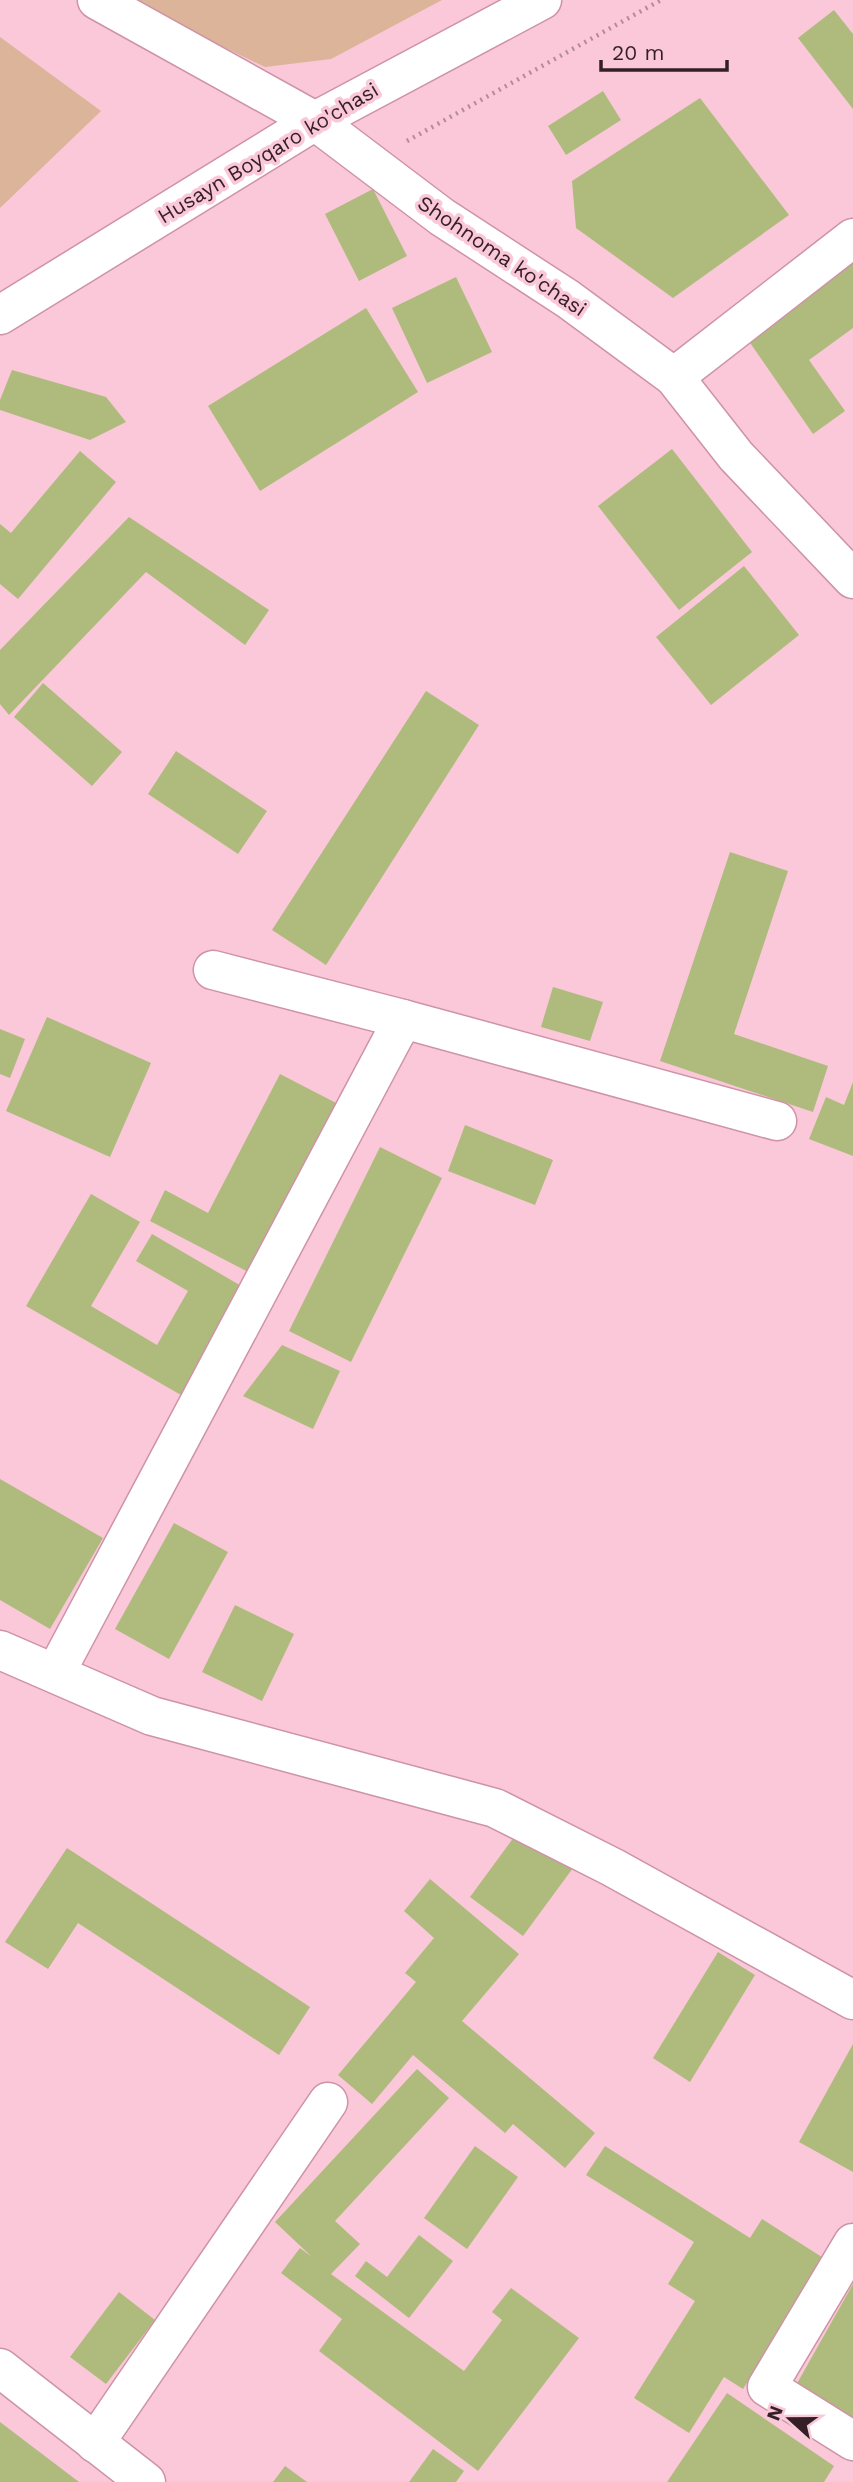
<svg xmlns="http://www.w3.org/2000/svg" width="853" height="2482" viewBox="0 0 853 2482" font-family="'Work Sans',sans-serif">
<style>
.green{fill:#dbb499}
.building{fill:#afbb7d}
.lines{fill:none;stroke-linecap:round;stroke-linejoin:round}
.minor-casing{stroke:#ce93a6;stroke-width:41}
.major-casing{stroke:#ce93a6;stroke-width:41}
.path{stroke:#b48c99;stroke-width:4.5;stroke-dasharray:2 5;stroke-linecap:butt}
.minor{stroke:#fff;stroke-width:38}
.major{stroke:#fff;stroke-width:38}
.labels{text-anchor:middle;stroke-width:7;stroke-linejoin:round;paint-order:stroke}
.street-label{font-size:21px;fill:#351f27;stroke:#fac8d8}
</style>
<rect width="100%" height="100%" fill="#fac8d8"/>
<!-- green -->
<g class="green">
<path d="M126,0h316l-111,59 -66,8z"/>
<path d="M0,37l101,74 -101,97z"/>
</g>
<!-- building -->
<g class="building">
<path d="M834,10l19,24v75l-55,-71z"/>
<path d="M603,91l18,29 -55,35 -18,-29z"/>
<path d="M700,98l89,117 -116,83 -97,-70 -4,-47z"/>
<path d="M373,189l34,67 -48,25 -34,-67z"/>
<path d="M853,257v71l-44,32 36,51 -32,23 -69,-100z"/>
<path d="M456,277l36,75 -65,31 -35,-75z"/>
<path d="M366,308l52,84 -158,99 -52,-85z"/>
<path d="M12,370l94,27 20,25 -36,18 -90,-30v-10z"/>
<path d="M672,449l80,103 -73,58 -81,-104z"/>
<path d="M80,451l36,31 -98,117 -18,-15v-60l11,9z"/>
<path d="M129,517l140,93 -24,35 -99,-73 -137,143 -9,-11v-54z"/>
<path d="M744,566l55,69 -88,70 -55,-68z"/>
<path d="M43,683l79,69 -30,34 -78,-69z"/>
<path d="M426,691l53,34 -153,240 -54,-35z"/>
<path d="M176,751l91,60 -29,43 -90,-60z"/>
<path d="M730,852l58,19 -54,163 94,32 -15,46 -153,-51z"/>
<path d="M553,987l50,15 -13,39 -49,-14z"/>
<path d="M47,1017l104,46 -41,94 -104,-46z"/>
<path d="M0,1029l25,10 -15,39 -10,-4z"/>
<path d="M280,1074l60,31 -88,169 -102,-53 15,-31 43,23z"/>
<path d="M853,1082v74l-44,-17 17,-42 18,8z"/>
<path d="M465,1125l88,35 -18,45 -87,-34z"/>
<path d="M380,1147l62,31 -91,184 -62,-31z"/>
<path d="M91,1194l49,28 -49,84 66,39 31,-54 -52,-30 16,-27 91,53 -62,108 -155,-89z"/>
<path d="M282,1345l58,26 -27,58 -70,-33z"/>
<path d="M0,1479l103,59 -53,91 -50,-29z"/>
<path d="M174,1523l54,29 -59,107 -54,-30z"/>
<path d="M235,1605l59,29 -32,67 -60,-29z"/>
<path d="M520,1829l53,39 -50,68 -53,-39z"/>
<path d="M67,1848l243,159 -31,48 -201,-132 -30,46 -43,-27z"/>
<path d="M430,1879l89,75 -57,67 133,112 -30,35 -52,-44 -8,9 -92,-78 -41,49 -34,-29 78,-93 -11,-9 29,-35 -30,-27z"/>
<path d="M718,1952l37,23 -65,107 -37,-24z"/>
<path d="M853,2044v128l-54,-30z"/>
<path d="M417,2069l32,29 -114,123 25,23 -29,30 133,97 38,-51 -10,-8 19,-24 68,50 -101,133 -159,-120 23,-32 -61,-46 19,-25 12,9 -37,-35z"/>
<path d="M475,2146l43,31 -51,72 -43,-31z"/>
<path d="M605,2146l145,92 12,-19 63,40 -82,130 -19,-12 -35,56 -55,-35 61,-97 -27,-17 26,-42 -108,-67z"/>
<path d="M419,2235l34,26 -44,57 -54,-42 11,-15 21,16z"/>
<path d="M853,2284v136l-58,-33z"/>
<path d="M119,2292l36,28 -49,64 -36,-27z"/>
<path d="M727,2393l107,73 -10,16h-157z"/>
<path d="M0,2422l79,60h-79z"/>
<path d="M433,2449l31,22 -8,11h-47z"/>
<path d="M285,2466l22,16h-34z"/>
</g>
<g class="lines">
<!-- minor casing -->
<g class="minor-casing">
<g id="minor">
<path d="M97,0l218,121 127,96 126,82 106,78 62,79 117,123"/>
<path d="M674,377l179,-139"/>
<path d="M213,970l190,49"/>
<path d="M0,1650l152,66 343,92 117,59 241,133"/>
<path d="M56,1672l347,-653 374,102"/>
<path d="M853,2243l-86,144 86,54"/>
<path d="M0,2368l146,114"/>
<path d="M95,2443l233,-341"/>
</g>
</g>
<!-- major casing -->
<g class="major-casing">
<path id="major" d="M0,315l315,-194 227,-121"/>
</g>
<!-- path -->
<path class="path" d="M407,141l254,-141"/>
<!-- minor -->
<use href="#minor" class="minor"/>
<!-- major -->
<use href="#major" class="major"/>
</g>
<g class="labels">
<!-- street labels -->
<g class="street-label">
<text transform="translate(268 153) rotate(-31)" y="7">Husayn Boyqaro ko'chasi</text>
<text transform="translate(502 256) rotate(34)" y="7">Shohnoma ko'chasi</text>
</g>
</g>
<!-- north arrow -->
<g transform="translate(790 2419) rotate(291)" stroke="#fac8d8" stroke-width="5" paint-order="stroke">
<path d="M0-5L12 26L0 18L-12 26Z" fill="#351f27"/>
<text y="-10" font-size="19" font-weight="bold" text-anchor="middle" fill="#351f27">N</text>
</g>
<!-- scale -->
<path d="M601 60v10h126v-10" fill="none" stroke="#351f27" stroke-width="3.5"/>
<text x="612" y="60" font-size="21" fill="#351f27" stroke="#fac8d8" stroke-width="5" paint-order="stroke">20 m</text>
</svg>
